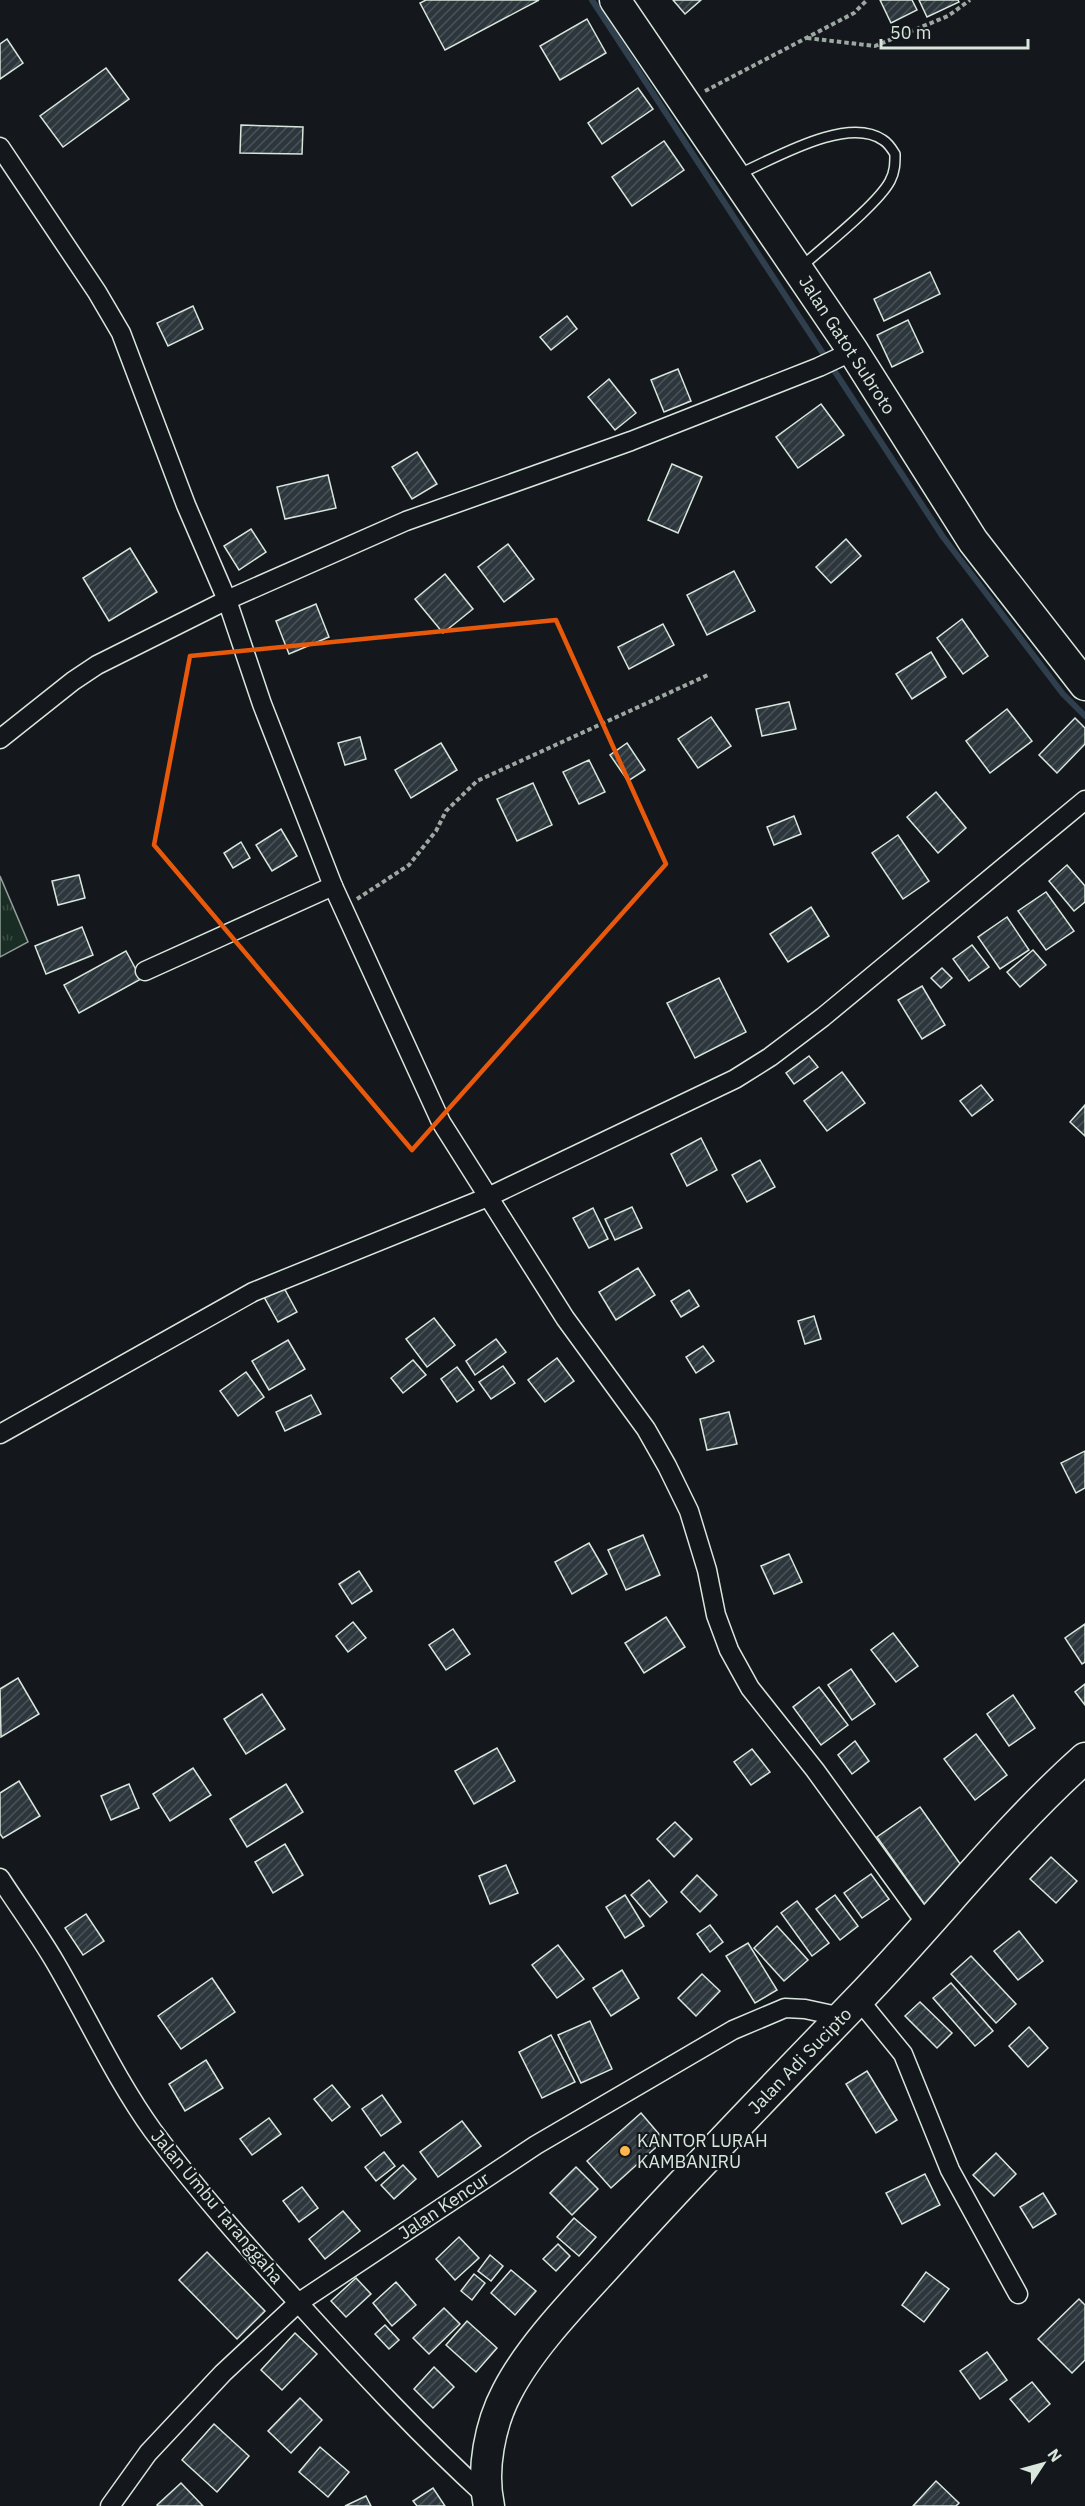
<svg xmlns="http://www.w3.org/2000/svg" width="1085" height="2506" viewBox="0 0 1085 2506" font-family="'IBM Plex Sans',sans-serif">
<style>
.grass{fill:url(#grass-tufts);stroke:#939e99;stroke-width:1.5}
.lines{fill:none;stroke-linecap:round;stroke-linejoin:round}
.stream{stroke:#2f3f4d;stroke-width:6}
.building{fill:url(#building-hatch);stroke:#d8e6dc;stroke-width:1.5}
.service-casing{stroke:#d8e6dc;stroke-width:12}
.minor-casing{stroke:#d8e6dc;stroke-width:21}
.trunk-casing{stroke:#d8e6dc;stroke-width:33}
.path{stroke:#9da8a2;stroke-width:4;stroke-dasharray:4.5 3;stroke-linecap:butt}
.service{stroke:#14181c;stroke-width:9}
.minor{stroke:#14181c;stroke-width:18}
.trunk{stroke:#14181c;stroke-width:30}
.marked{fill:none;stroke:#e8590c;stroke-width:4.5;stroke-linejoin:round}
.poi-dot{fill:#ffb74d;stroke:#14181c;stroke-width:2}
.labels{text-anchor:middle;stroke-width:4.5;stroke-linejoin:round;paint-order:stroke}
.street-label{font-size:18px;fill:#d8e6dc;stroke:#14181c}
.poi-label{font-size:18px;fill:#d8e6dc;stroke:#14181c;text-anchor:start}
</style>
<defs>
<pattern id="grass-tufts" width="24" height="20" patternUnits="userSpaceOnUse" patternTransform="scale(1.5)"><rect width="24" height="20" fill="#1a2d24"/><path d="M3 7l-1-3M5 7V3M7 7l1-3M15 17l-1-3M17 17v-4M19 17l1-3" fill="none" stroke="#3b4b43"/></pattern>
<pattern id="building-hatch" width="6" height="6" patternUnits="userSpaceOnUse" patternTransform="scale(1.5)"><rect width="6" height="6" fill="#2c363c"/><path d="M-1 1l2-2M0 6l6-6M5 7l2-2" fill="none" stroke="#4a5358"/></pattern>
</defs>
<rect width="100%" height="100%" fill="#14181c"/>
<!-- grass -->
<path class="grass" d="M0,876l28,66 -28,15z"/>
<g class="lines">
<!-- stream -->
<path class="stream" d="M592,0l351,537 120,157 22,22"/>
</g>
<!-- building -->
<g class="building">
<path d="M426,0h113l-94,50 -25,-47z"/>
<path d="M673,0h28l-16,14z"/>
<path d="M880,0h32l5,10 -26,13z"/>
<path d="M919,0h39l1,2 -32,15z"/>
<path d="M587,19l19,34 -46,27 -20,-34z"/>
<path d="M7,39l16,24 -23,16v-35z"/>
<path d="M106,68l23,31 -66,48 -23,-31z"/>
<path d="M638,88l15,21 -51,35 -14,-21z"/>
<path d="M241,125l62,2 -1,27 -62,-1z"/>
<path d="M664,141l20,29 -52,36 -20,-29z"/>
<path d="M930,272l10,22 -56,27 -10,-22z"/>
<path d="M193,306l10,23 -35,17 -11,-23z"/>
<path d="M567,316l10,13 -26,21 -11,-13z"/>
<path d="M908,320l15,32 -31,15 -15,-32z"/>
<path d="M678,369l13,32 -27,11 -13,-32z"/>
<path d="M609,379l27,34 -21,17 -27,-33z"/>
<path d="M821,404l23,31 -46,33 -22,-31z"/>
<path d="M417,452l20,32 -25,15 -20,-32z"/>
<path d="M672,464l30,13 -24,56 -30,-13z"/>
<path d="M328,475l8,33 -51,11 -8,-32z"/>
<path d="M251,529l15,23 -27,18 -15,-24z"/>
<path d="M846,539l15,17 -30,27 -15,-16z"/>
<path d="M508,544l26,35 -30,23 -26,-35z"/>
<path d="M130,548l27,44 -48,29 -26,-43z"/>
<path d="M734,571l21,40 -48,24 -20,-40z"/>
<path d="M445,574l28,35 -30,24 -28,-34z"/>
<path d="M316,604l13,33 -40,17 -13,-33z"/>
<path d="M962,619l26,37 -25,18 -26,-36z"/>
<path d="M663,624l11,21 -45,24 -11,-22z"/>
<path d="M931,652l15,25 -34,22 -16,-25z"/>
<path d="M789,702l7,27 -34,7 -6,-27z"/>
<path d="M1007,709l25,32 -42,32 -24,-32z"/>
<path d="M711,717l20,29 -33,22 -20,-29z"/>
<path d="M1075,718l10,10v16l-28,29 -18,-18z"/>
<path d="M360,737l6,22 -21,6 -7,-22z"/>
<path d="M441,743l16,27 -46,28 -16,-28z"/>
<path d="M627,743l18,27 -17,11 -18,-26z"/>
<path d="M589,760l16,32 -26,12 -16,-32z"/>
<path d="M533,783l19,42 -35,16 -20,-42z"/>
<path d="M936,792l30,36 -28,25 -31,-36z"/>
<path d="M794,816l7,18 -27,11 -7,-18z"/>
<path d="M281,829l16,27 -25,15 -16,-26z"/>
<path d="M898,835l31,46 -26,18 -31,-46z"/>
<path d="M241,842l9,16 -17,10 -9,-15z"/>
<path d="M1067,865l18,21v16l-11,9 -25,-30z"/>
<path d="M79,875l6,23 -27,7 -6,-24z"/>
<path d="M1046,892l28,39 -28,19 -28,-39z"/>
<path d="M811,907l18,29 -41,26 -18,-28z"/>
<path d="M1007,917l22,33 -29,19 -22,-32z"/>
<path d="M82,927l11,28 -47,19 -11,-28z"/>
<path d="M972,945l17,22 -20,14 -16,-22z"/>
<path d="M1033,950l13,15 -26,22 -13,-15z"/>
<path d="M126,951l15,28 -62,34 -15,-28z"/>
<path d="M942,968l10,10 -11,10 -10,-10z"/>
<path d="M719,978l27,54 -51,26 -28,-55z"/>
<path d="M922,986l23,39 -23,14 -24,-39z"/>
<path d="M809,1056l9,11 -24,17 -8,-11z"/>
<path d="M842,1072l23,31 -38,28 -23,-30z"/>
<path d="M981,1085l12,15 -21,16 -12,-15z"/>
<path d="M1085,1105v31l-15,-14z"/>
<path d="M701,1138l16,32 -30,16 -16,-32z"/>
<path d="M760,1160l15,27 -28,15 -15,-27z"/>
<path d="M632,1207l10,21 -27,12 -10,-21z"/>
<path d="M593,1208l15,31 -19,9 -16,-30z"/>
<path d="M638,1268l17,27 -39,25 -17,-28z"/>
<path d="M283,1286l14,26 -19,10 -14,-25z"/>
<path d="M689,1290l10,16 -18,11 -10,-16z"/>
<path d="M814,1316l7,23 -16,5 -7,-23z"/>
<path d="M434,1318l21,27 -28,22 -21,-28z"/>
<path d="M496,1339l10,13 -31,23 -9,-14z"/>
<path d="M288,1340l17,29 -36,21 -17,-29z"/>
<path d="M703,1346l11,15 -18,12 -10,-16z"/>
<path d="M557,1358l17,23 -29,21 -17,-22z"/>
<path d="M413,1360l13,15 -23,18 -12,-15z"/>
<path d="M503,1366l12,17 -24,16 -12,-17z"/>
<path d="M457,1367l17,23 -17,12 -16,-23z"/>
<path d="M246,1372l18,25 -26,19 -18,-25z"/>
<path d="M311,1395l10,19 -36,17 -9,-19z"/>
<path d="M729,1412l8,32 -30,6 -7,-31z"/>
<path d="M1085,1451v37l-9,5 -15,-30z"/>
<path d="M643,1535l17,40 -34,15 -18,-40z"/>
<path d="M589,1543l18,31 -35,20 -17,-32z"/>
<path d="M789,1554l13,28 -28,12 -13,-28z"/>
<path d="M359,1571l13,20 -20,13 -13,-20z"/>
<path d="M666,1617l19,30 -41,26 -19,-30z"/>
<path d="M353,1622l13,16 -18,14 -12,-16z"/>
<path d="M1085,1624v38l-3,2 -17,-26z"/>
<path d="M453,1629l17,25 -24,16 -17,-25z"/>
<path d="M893,1633l25,33 -22,16 -25,-32z"/>
<path d="M851,1669l24,35 -23,16 -24,-35z"/>
<path d="M18,1678l21,36 -38,23 -1,-48z"/>
<path d="M1085,1684v21l-10,-13z"/>
<path d="M819,1687l29,38 -27,20 -28,-38z"/>
<path d="M262,1694l23,35 -39,25 -22,-35z"/>
<path d="M1013,1695l22,33 -26,18 -22,-32z"/>
<path d="M976,1734l31,41 -32,25 -31,-41z"/>
<path d="M855,1741l14,20 -17,13 -14,-19z"/>
<path d="M497,1748l18,33 -41,23 -19,-33z"/>
<path d="M752,1749l18,23 -19,13 -17,-23z"/>
<path d="M193,1768l18,27 -41,26 -17,-27z"/>
<path d="M19,1781l21,35 -37,22 -3,-4v-41z"/>
<path d="M129,1784l10,24 -28,12 -10,-24z"/>
<path d="M286,1784l17,28 -56,35 -17,-28z"/>
<path d="M920,1807l48,68 -43,30 -48,-68z"/>
<path d="M675,1822l17,17 -18,18 -17,-18z"/>
<path d="M285,1844l18,31 -30,18 -18,-31z"/>
<path d="M1051,1857l26,24 -21,22 -26,-24z"/>
<path d="M506,1865l12,28 -28,11 -11,-28z"/>
<path d="M871,1874l18,25 -27,19 -18,-25z"/>
<path d="M697,1875l20,20 -17,17 -19,-20z"/>
<path d="M649,1880l18,22 -17,15 -19,-22z"/>
<path d="M625,1895l19,31 -19,12 -19,-31z"/>
<path d="M835,1895l23,31 -18,14 -24,-31z"/>
<path d="M797,1901l32,42 -17,13 -31,-43z"/>
<path d="M86,1914l18,27 -21,14 -18,-27z"/>
<path d="M710,1925l13,17 -13,10 -13,-18z"/>
<path d="M777,1926l31,34 -24,21 -30,-33z"/>
<path d="M1019,1931l24,30 -25,19 -24,-29z"/>
<path d="M748,1943l29,47 -22,13 -29,-47z"/>
<path d="M558,1945l26,34 -27,19 -25,-33z"/>
<path d="M971,1956l45,48 -20,19 -45,-49z"/>
<path d="M622,1970l17,28 -28,18 -18,-28z"/>
<path d="M702,1974l18,17 -24,25 -18,-18z"/>
<path d="M212,1978l23,34 -54,37 -23,-33z"/>
<path d="M951,1983l42,48 -18,15 -42,-48z"/>
<path d="M920,2002l32,31 -15,15 -32,-32z"/>
<path d="M590,2021l22,48 -31,14 -23,-48z"/>
<path d="M1029,2027l19,21 -20,19 -19,-21z"/>
<path d="M551,2035l24,47 -33,16 -23,-46z"/>
<path d="M206,2060l17,28 -38,23 -16,-27z"/>
<path d="M867,2071l30,49 -21,13 -30,-49z"/>
<path d="M332,2085l18,22 -18,14 -18,-22z"/>
<path d="M382,2095l19,27 -20,14 -19,-27z"/>
<path d="M641,2113l23,27 -53,48 -24,-27z"/>
<path d="M269,2118l12,16 -29,21 -12,-16z"/>
<path d="M462,2121l19,25 -43,31 -18,-25z"/>
<path d="M384,2152l11,14 -19,15 -11,-14z"/>
<path d="M996,2153l20,21 -22,22 -21,-21z"/>
<path d="M403,2165l13,14 -22,20 -13,-14z"/>
<path d="M576,2167l22,22 -26,26 -22,-22z"/>
<path d="M925,2174l15,31 -38,19 -16,-31z"/>
<path d="M302,2187l16,21 -19,14 -16,-21z"/>
<path d="M1043,2193l13,21 -23,14 -13,-21z"/>
<path d="M343,2211l17,20 -35,28 -16,-20z"/>
<path d="M574,2218l22,19 -17,19 -22,-19z"/>
<path d="M459,2237l20,21 -24,22 -19,-21z"/>
<path d="M558,2244l12,12 -14,15 -13,-12z"/>
<path d="M207,2252l58,59 -28,28 -58,-59z"/>
<path d="M490,2255l13,11 -12,15 -13,-10z"/>
<path d="M511,2270l25,21 -21,24 -24,-22z"/>
<path d="M926,2272l23,17 -25,33 -22,-17z"/>
<path d="M474,2274l11,9 -13,17 -11,-9z"/>
<path d="M356,2278l15,16 -25,23 -15,-16z"/>
<path d="M396,2282l20,23 -24,21 -19,-23z"/>
<path d="M1079,2299l6,6v55l-13,13 -34,-34z"/>
<path d="M444,2308l16,16 -31,30 -16,-16z"/>
<path d="M467,2321l30,27 -21,24 -30,-27z"/>
<path d="M385,2325l14,15 -10,9 -14,-15z"/>
<path d="M295,2333l22,21 -35,36 -21,-20z"/>
<path d="M987,2352l20,28 -27,19 -20,-28z"/>
<path d="M434,2367l20,20 -21,21 -19,-19z"/>
<path d="M1032,2382l18,22 -21,18 -19,-23z"/>
<path d="M300,2398l22,22 -31,33 -23,-22z"/>
<path d="M214,2424l35,32 -32,36 -35,-32z"/>
<path d="M320,2447l29,25 -21,25 -29,-25z"/>
<path d="M936,2481l23,22 -3,3h-43z"/>
<path d="M181,2483l22,23h-45l-1,-1z"/>
<path d="M433,2488l12,18h-28l-4,-5z"/>
<path d="M366,2496l5,10h-26z"/>
</g>
<g class="lines">
<!-- service casing -->
<g class="service-casing">
<path id="service" d="M739,174c35,-15 108,-59 144,-34 5,3 9,9 12,14 0,9 0,18 -5,27 -12,23 -68,67 -90,87"/>
</g>
<!-- minor casing -->
<g class="minor-casing">
<g id="minor">
<path d="M0,147l97,145 24,41 65,172 41,95 35,104 71,182 108,236 124,196 81,111 21,37 22,45 18,59 9,45 13,35 21,38 65,82 113,156"/>
<path d="M0,739l73,-58 24,-16 130,-65 179,-79 225,-80 188,-74 34,-16"/>
<path d="M145,971l188,-85"/>
<path d="M0,1434l253,-142 235,-95 247,-118 35,-22 53,-40 262,-217"/>
<path d="M0,1878c18,28 38,55 55,84 33,56 60,116 98,169 46,62 98,120 150,177 59,65 118,129 184,189"/>
<path d="M859,2000l44,54 47,116 68,124"/>
<path d="M110,2506l38,-53 75,-80 75,-70 238,-158 197,-115 52,-22 20,1 37,8"/>
</g>
</g>
<!-- trunk casing -->
<g class="trunk-casing">
<g id="trunk">
<path d="M615,0l238,351 120,190 112,144"/>
<path d="M489,2506c-8,-36 1,-82 18,-114 24,-47 72,-95 107,-134 79,-88 161,-172 243,-257 77,-79 146,-170 228,-243"/>
</g>
</g>
<!-- path -->
<g class="path">
<path d="M807,38l68,8 73,-30 22,-16"/>
<path d="M705,91l149,-78 13,-13"/>
<path d="M357,899l52,-34 27,-34 10,-20 31,-30 231,-106"/>
</g>
<!-- service -->
<use href="#service" class="service"/>
<!-- minor -->
<use href="#minor" class="minor"/>
<!-- trunk -->
<use href="#trunk" class="trunk"/>
</g>
<!-- marked area -->
<path class="marked" d="M556,620l110,244 -254,286 -258,-305 36,-189z"/>
<!-- markers -->
<circle class="poi-dot" cx="625" cy="2151" r="6"/>
<g class="labels">
<!-- street labels -->
<g class="street-label">
<text transform="translate(847 345) rotate(57)" y="6">Jalan Gatot Subroto</text>
<text transform="translate(800 2061) rotate(-46)" y="6">Jalan Adi Sucipto</text>
<text transform="translate(444 2206) rotate(-34)" y="6">Jalan Kencur</text>
<text transform="translate(217 2207) rotate(50)" y="6">Jalan Umbu Taranggaha</text>
</g>
<!-- poi labels -->
<g class="poi-label">
<text x="637" y="2147">KANTOR LURAH<tspan x="637" dy="21">KAMBANIRU</tspan></text>
</g>
</g>
<!-- north arrow -->
<g transform="translate(1043 2464) rotate(54)" stroke="#14181c" stroke-width="4.5" paint-order="stroke">
<path d="M0-4.5L10 22L0 15L-10 22Z" fill="#d8e6dc"/>
<text y="-9" font-size="16" font-weight="bold" text-anchor="middle" fill="#d8e6dc">N</text>
</g>
<!-- scale -->
<path d="M881 39v9h147v-9" fill="none" stroke="#d8e6dc" stroke-width="3"/>
<text x="890" y="39" font-size="18" fill="#d8e6dc" stroke="#14181c" stroke-width="4.5" paint-order="stroke">50 m</text>
</svg>
